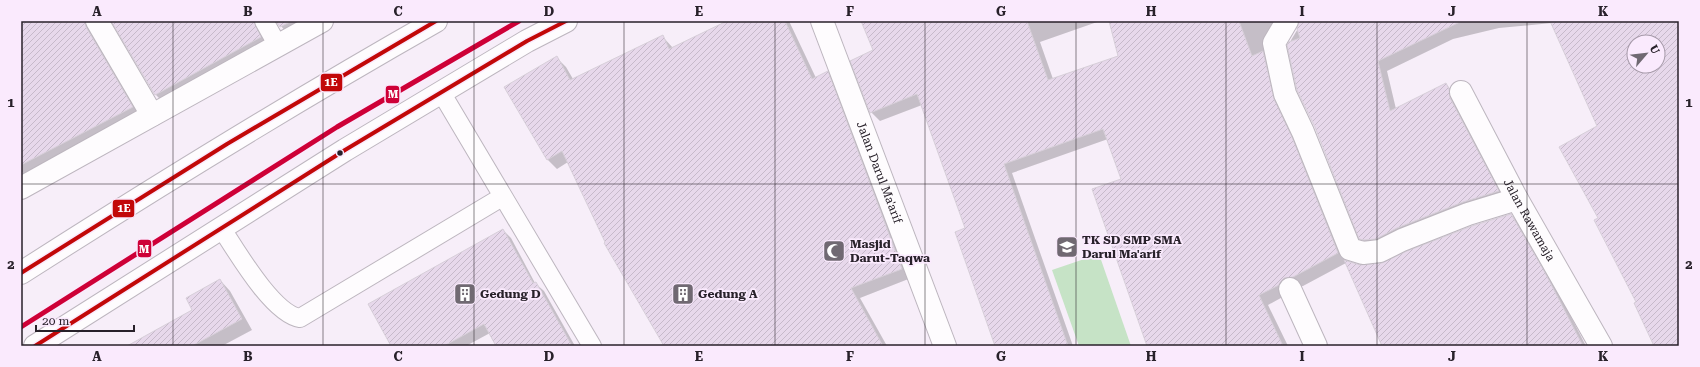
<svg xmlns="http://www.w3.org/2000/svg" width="1700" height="367" viewBox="0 0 1700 367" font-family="'Roboto Serif',serif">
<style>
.garden{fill:#c6e3c6}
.shadow{fill:#0003;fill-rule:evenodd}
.building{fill:url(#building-hatch);stroke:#d7cfd9;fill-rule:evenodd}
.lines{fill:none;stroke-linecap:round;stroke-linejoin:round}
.service-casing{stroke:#bdb6bf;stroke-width:20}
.minor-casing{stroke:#bdb6bf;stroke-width:24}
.primary-casing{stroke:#bdb6bf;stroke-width:24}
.service{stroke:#fefcfe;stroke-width:18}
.minor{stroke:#fefcfe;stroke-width:22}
.primary{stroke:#fefcfe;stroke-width:22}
.bus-1-casing{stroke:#faeafd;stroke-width:7}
.bus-1{stroke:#c20809;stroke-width:4}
.metro-1-casing{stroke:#faeafd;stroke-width:8}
.metro-1{stroke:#ce0037;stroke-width:5}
.grid{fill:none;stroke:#28212a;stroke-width:1;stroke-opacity:0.55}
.bus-dot{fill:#28212a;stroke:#faeafd;stroke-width:1.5}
.labels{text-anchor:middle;stroke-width:3.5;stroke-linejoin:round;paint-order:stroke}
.street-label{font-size:12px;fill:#28212a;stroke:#faeafd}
.poi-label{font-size:12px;font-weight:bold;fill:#28212a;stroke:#faeafd;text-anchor:start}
.line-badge{stroke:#faeafd;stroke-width:1.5}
.badge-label{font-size:11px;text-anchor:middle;font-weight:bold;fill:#fff}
.neatline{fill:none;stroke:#28212a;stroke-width:1.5}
.grid-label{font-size:13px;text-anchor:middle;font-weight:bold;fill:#28212a}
</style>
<defs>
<pattern id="building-hatch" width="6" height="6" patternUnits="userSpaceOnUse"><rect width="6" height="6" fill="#e7d8eb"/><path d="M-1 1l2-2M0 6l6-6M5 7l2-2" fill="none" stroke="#c6b9ca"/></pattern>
</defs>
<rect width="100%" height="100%" fill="#f7eef9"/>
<!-- garden -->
<path class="garden" d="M1099,254l32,92h-52l-27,-76z"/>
<!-- shadow -->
<g class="shadow">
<path d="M21,21h79l42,96 -115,60 -6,-6z"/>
<path d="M113,21h157v26l-105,57 -10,-10z"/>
<path d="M277,21h45l-32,16z"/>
<path d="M730,21h59l27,57 12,-5 9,9 74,196 -51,20 27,48h-222l-59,-104 -38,-80 -11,7 -10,-10 9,-102 10,10 7,12 90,-42 10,11z"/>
<path d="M862,21h238l-60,21 13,37 66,-23 -9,-35h179l-17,25 29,101 45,115 14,4 22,-2 129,-49 10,10 31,55 34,66h-203l-37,-83 -43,23 -9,1 -6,7 -20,11 20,41h-140l-25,-166 -15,-41 -96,34 61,173h-77l-30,-117 -44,-124 -42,16 -9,-9 3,-61z"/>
<path d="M1300,21h379v325h-23l-56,-128 -1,-91 -47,-104 -53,5 -46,11 -66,32 9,38 50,-25 9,10 52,107 -137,47 -10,-10 -72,-193 11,-18zM1634,42h24v24h-24z"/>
<path d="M503,230l8,8 24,45 9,8 31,55h-78l-7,-13 -24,13h-74z"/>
<path d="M220,280l10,11 22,39 -30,16h-93l64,-36z"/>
</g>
<!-- building -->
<g class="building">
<path d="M21,21h64l1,6 47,80 -112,58z"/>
<path d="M111,21h143l7,16 -106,58z"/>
<path d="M276,21h16l-12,6z"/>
<path d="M727,21h58l27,58 16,-8 74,198 -51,19 32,58h-219l-60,-103 1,-1 -43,-91 -15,9 -43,-73 53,-31 13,24 93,-45 6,14z"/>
<path d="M861,21h166l21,59 70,-24 -9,-35h130l13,35 11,-5 11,48 18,38 46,116 -45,24 -9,1 -5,7 -20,10 24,51h-136l-55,-157 29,-10 -18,-50 -99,35 64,182h-73l-40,-114 10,-4 -48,-134 -47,19 -20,-52 23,-11z"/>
<path d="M1299,21h163l-84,40 12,50 56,-28 3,6 1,9 49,93 -36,11 -66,26 -21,11 -12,1 -5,-1 -44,-112 -18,-37 -10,-45 2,-3 11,-4 -3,-9z"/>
<path d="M1550,21h129v325h-25l-20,-43 2,-1 -42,-82 4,-2 -39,-71 38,-21zM1634,42h24v24h-24z"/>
<path d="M1511,214l32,55 40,77h-201l-38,-86 16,5 22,-2 25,-12 65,-25z"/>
<path d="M503,229l30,54 3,-1 36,64h-76l-12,-22 -40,22h-53l-23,-42z"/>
<path d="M220,279l22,40 -50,27h-65l65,-36 -6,-12z"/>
</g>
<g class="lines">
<!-- service casing -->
<g class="service-casing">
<g id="service">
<path d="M264,21l14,25"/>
<path d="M441,92l151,254"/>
<path d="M222,229c15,23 51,85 78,89l202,-121"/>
</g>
</g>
<!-- minor casing -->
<g class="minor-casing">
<g id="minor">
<path d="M97,21l55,94"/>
<path id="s1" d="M822,21l123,325"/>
<path d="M1287,21l-13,22 11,51 18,38 47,117 13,4 17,-2 22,-11 66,-26 49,-15"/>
<path id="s2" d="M1461,92l56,107 84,147"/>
<path d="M21,188l301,-167"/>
<path d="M1290,289l26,57"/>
</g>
</g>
<!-- primary casing -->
<g class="primary-casing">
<g id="primary">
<path d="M21,273c136,-87 274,-172 415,-252"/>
<path d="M35,346l310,-196 182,-109 39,-20"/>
</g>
</g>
<!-- service -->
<use href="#service" class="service"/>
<!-- minor -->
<use href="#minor" class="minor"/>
<!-- primary -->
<use href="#primary" class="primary"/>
<!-- bus-1 casing -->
<g class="bus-1-casing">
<g id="bus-1">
<path d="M21,273l206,-129 209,-123"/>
<path d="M35,346l310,-196 182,-109 39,-20"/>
</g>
</g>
<!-- bus-1 -->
<use href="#bus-1" class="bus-1"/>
<!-- metro-1 casing -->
<g class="metro-1-casing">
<path id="metro-1" d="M21,327l316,-200 182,-106"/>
</g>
<!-- metro-1 -->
<use href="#metro-1" class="metro-1"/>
</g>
<!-- grid -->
<path class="grid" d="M173,21v325M323,21v325M474,21v325M624,21v325M775,21v325M925,21v325M1076,21v325M1226,21v325M1377,21v325M1527,21v325M21,184h1658"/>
<!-- icons -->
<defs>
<g id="school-square" transform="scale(1.15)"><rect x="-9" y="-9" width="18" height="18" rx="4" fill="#706972" stroke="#faeafd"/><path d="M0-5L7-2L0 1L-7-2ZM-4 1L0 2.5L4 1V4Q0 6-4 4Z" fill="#fff"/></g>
<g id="mosque-square" transform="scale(1.15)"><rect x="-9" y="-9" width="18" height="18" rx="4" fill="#706972" stroke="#faeafd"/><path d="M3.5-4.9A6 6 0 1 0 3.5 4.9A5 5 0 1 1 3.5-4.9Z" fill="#fff"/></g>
<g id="building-square" transform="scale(1.15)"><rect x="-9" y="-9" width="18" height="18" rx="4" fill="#706972" stroke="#faeafd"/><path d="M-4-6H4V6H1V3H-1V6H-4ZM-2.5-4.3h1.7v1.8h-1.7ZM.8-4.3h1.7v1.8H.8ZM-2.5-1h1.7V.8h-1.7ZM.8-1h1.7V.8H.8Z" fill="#fff"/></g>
</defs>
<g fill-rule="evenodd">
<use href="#school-square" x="1067" y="247"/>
<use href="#mosque-square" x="834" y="251"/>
<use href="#building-square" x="465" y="294"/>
<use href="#building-square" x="683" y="294"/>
</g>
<!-- markers -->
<circle class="bus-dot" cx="340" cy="153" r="3.5"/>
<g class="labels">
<!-- street labels -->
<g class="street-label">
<text dy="4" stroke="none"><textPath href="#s1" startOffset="162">Jalan Darul Ma'arif</textPath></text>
<text dy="4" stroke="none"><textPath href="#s2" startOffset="145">Jalan Rawamaja</textPath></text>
</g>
<!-- poi labels -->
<g class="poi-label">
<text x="1082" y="244">TK SD SMP SMA<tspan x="1082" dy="14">Darul Ma'arif</tspan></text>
<text x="850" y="248">Masjid<tspan x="850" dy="14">Darut-Taqwa</tspan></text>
<text x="480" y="298">Gedung D</text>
<text x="698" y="298">Gedung A</text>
</g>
</g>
<g class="line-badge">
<rect x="320" y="73" width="23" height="19" rx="4" fill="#c20809"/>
<rect x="385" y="85" width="15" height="19" rx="4" fill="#ce0037"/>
<rect x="112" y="199" width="23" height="19" rx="4" fill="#c20809"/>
<rect x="137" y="239" width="15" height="19" rx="4" fill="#ce0037"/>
</g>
<g class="badge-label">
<text x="331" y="86">1E</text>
<text x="393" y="98">M</text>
<text x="124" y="212">1E</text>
<text x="144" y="253">M</text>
</g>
<!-- border -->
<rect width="1700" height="367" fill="none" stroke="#faeafd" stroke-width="44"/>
<!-- north arrow -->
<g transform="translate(1646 54) rotate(62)"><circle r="19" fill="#faeafd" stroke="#a69aa9"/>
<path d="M0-3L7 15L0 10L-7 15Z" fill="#706972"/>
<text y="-6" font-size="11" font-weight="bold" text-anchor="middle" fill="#28212a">U</text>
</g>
<!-- scale -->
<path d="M36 325v6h98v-6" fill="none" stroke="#28212a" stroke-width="2"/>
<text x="42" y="325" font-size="12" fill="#28212a" stroke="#faeafd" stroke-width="3" paint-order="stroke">20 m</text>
<rect x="22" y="22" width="1656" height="323" class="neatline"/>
<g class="grid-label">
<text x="97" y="16">A</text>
<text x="248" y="16">B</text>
<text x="398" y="16">C</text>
<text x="549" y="16">D</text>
<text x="699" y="16">E</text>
<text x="850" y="16">F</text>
<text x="1001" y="16">G</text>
<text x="1151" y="16">H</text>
<text x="1302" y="16">I</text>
<text x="1452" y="16">J</text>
<text x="1603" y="16">K</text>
<text x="11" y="107">1</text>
<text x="1689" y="107">1</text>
<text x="11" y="269">2</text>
<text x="1689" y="269">2</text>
<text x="97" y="361">A</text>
<text x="248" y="361">B</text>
<text x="398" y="361">C</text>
<text x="549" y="361">D</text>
<text x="699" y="361">E</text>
<text x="850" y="361">F</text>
<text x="1001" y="361">G</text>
<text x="1151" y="361">H</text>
<text x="1302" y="361">I</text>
<text x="1452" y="361">J</text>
<text x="1603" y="361">K</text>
</g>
</svg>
